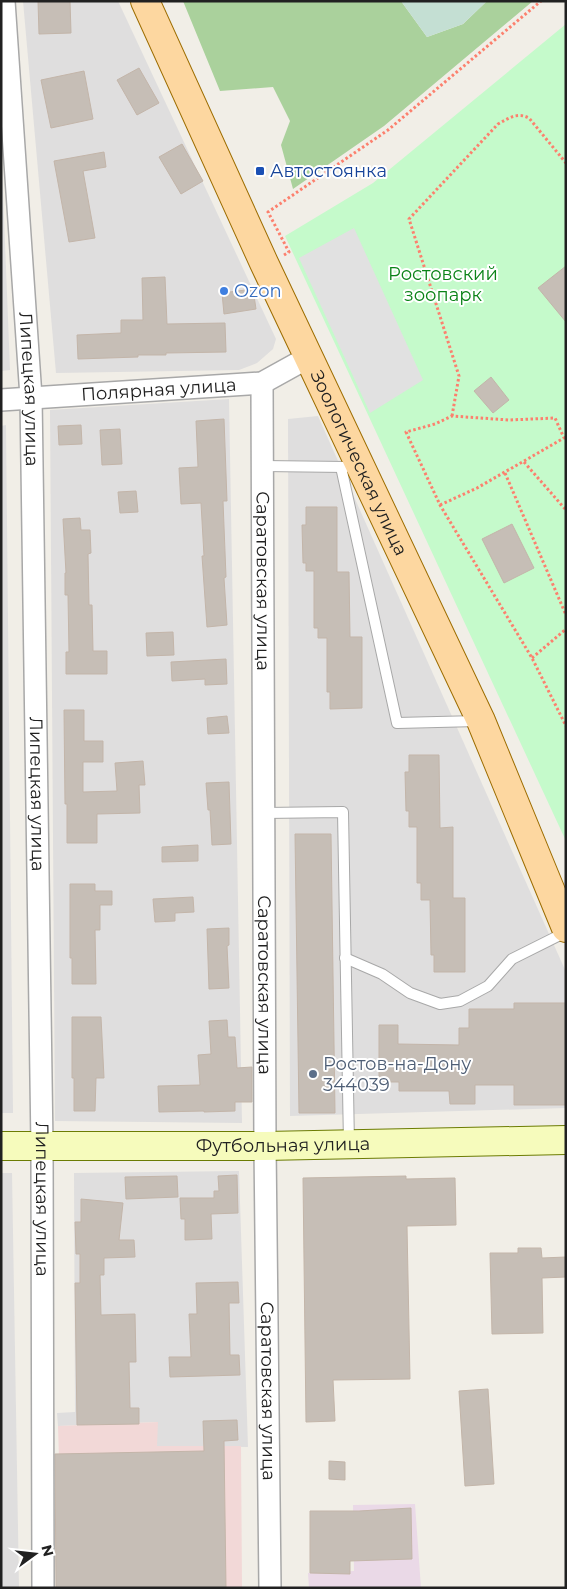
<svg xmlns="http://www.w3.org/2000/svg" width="567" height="1589" viewBox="0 0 567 1589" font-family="Montserrat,sans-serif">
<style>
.residential{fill:#dfdede}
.commercial{fill:#f2d8d7}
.industrial{fill:#ead9e7}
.forest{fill:#aad19c}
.wetland{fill:#c4dfd3}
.park{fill:#c5facb}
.parking{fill:#e1e1e1}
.building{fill:#c6beb6;stroke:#c3b5a9}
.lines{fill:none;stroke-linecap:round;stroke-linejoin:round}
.service-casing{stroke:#a8a8a8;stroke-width:12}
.minor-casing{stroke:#a8a8a8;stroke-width:24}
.secondary-casing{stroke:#6c7c03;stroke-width:30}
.primary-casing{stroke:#9d6d00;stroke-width:30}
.path{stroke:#fc806e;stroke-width:3;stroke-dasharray:2.5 2.5;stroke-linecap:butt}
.service{stroke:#fff;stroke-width:10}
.minor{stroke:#fff;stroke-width:21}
.secondary{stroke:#f6fbbc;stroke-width:28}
.primary{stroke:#fdd7a0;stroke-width:28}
.transit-dot{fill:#1a4fb4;stroke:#fff;stroke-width:2}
.shop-dot{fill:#3f7fe0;stroke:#fff;stroke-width:2}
.service-dot{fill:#5c6f8a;stroke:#fff;stroke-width:2}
.labels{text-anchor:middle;stroke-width:4;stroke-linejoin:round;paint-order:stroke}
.transit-label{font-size:18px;fill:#164399;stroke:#fff;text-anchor:start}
.park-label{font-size:18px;fill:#0a8317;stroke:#fff}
.shop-label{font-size:18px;fill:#366cbe;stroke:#fff;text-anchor:start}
.street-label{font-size:18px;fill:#212121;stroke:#fff}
.service-label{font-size:18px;fill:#4e5e75;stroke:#fff;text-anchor:start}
</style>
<rect width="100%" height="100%" fill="#f1eee7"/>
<!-- residential -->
<g class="residential">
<path d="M23,1h95l158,338 -3,10 -16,14 -18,7 -183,3z"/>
<path d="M1,141l9,229 -9,1z"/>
<path d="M229,399l13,724 -187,-2 -5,-711z"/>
<path d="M318,416l248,556v136l-276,8 -2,-697z"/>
<path d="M6,425l7,688h-12v-687z"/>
<path d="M239,1171l9,276 -91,-1v-24l-99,4 -1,-13 18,-1 -1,-239z"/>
<path d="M1,1173h11l7,415h-18z"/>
</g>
<!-- commercial -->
<path class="commercial" d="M158,1422l-1,24h84l1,142h-179l-5,-162z"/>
<!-- industrial -->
<path class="industrial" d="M415,1504l6,84h-112l-1,-15 46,-2 -1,-66z"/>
<!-- forest -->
<path class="forest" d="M183,1h218l26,36 36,-13 24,-23h46l-149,125 -91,63 -12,-44 9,-24 -17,-34 -53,4z"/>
<!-- wetland -->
<path class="wetland" d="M401,1h86l-24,23 -36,13z"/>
<!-- park -->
<path class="park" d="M566,24v817l-281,-605 88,-53z"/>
<!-- parking -->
<path class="parking" d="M354,228l69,152 -53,33 -71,-155z"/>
<!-- building -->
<g class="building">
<path d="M38,1h32l1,32 -32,1z"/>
<path d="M139,68l20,35 -22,12 -20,-35z"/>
<path d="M84,71l9,48 -42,9 -10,-48z"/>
<path d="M182,144l21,37 -22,13 -22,-37z"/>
<path d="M104,152l2,15 -23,4 12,67 -26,4 -15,-81z"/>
<path d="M566,266v56l-28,-34z"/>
<path d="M165,277l2,47 58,-1 1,29 -60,1v2h-28v2l-60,2 -1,-24 44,-2v-13h22l-1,-42z"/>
<path d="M253,289l3,20 -32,5 -2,-21z"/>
<path d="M491,377l18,23 -16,13 -19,-22z"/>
<path d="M224,419l3,82h-4l3,76 -2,1 3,47 -20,2 -5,-71h2l-3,-53 -20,1 -2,-36 19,-1 -2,-46z"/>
<path d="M81,425l1,19 -23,1 -1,-19z"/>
<path d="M120,429l2,35 -20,1 -2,-35z"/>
<path d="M136,491l2,21 -18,1 -2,-21z"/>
<path d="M306,507h31v65h12l1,65h12v71l-32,1v-17h-3v-54h-9v-10h-4v-57h-8v-8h-3l-1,-38h4z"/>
<path d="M80,518l1,12h9l1,23 -3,1 1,51h3l1,46h14v23h-41v-22h3l-1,-57h-3v-22h1l-3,-54z"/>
<path d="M512,524l22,44 -30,15 -22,-44z"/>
<path d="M173,632l1,23 -27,1 -1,-23z"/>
<path d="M226,659l1,25 -22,1v-6l-33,2 -1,-19z"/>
<path d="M64,710h20v31h19v21h-20v30l34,-1 -2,-28 28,-2 2,24h-6l1,28 -43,1v29h-30v-39h-2z"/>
<path d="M227,716l2,17 -21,1 -1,-16z"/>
<path d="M409,755h30l1,73 13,-1v71h12v74h-31v-17h-3l-1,-55h-9v-17h-4v-56h-8v-16h-3l-1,-39h4z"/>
<path d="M229,782l2,62 -19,1 -2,-35h-2l-2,-27z"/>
<path d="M295,834h36l4,279h-36z"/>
<path d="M198,845v16l-36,1v-15z"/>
<path d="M70,884h25v7h17v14h-12v25h-5l1,54h-24v-26h-2z"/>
<path d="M193,897l1,15 -19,1v8l-20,1 -2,-23z"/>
<path d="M229,928v17l-2,1 2,42 -20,1 -2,-60z"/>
<path d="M514,1003h52v102h-52v-20h-39v19h-25l-1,-13h-50v-9h-20v-57h19v19l61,1v-17h10v-19h45z"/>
<path d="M72,1017h29l3,61h-8l-1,33h-21v-33h-2z"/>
<path d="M227,1020l1,17h7l2,31 15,-1v35h-17v9l-31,1v-1l-45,1 -1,-26 42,-1 -2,-30 13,-1 -2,-33z"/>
<path d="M237,1175l1,38 -27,1 1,25 -27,1v-21h-4l-1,-21h34v-7h5l-1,-15z"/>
<path d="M177,1176l1,21 -52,2 -1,-22z"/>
<path d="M406,1176v3l49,-1 1,47 -49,1 3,153 -77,1 2,41 -29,1 -3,-244z"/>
<path d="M81,1199l42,4 -4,37h15l1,17 -31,1v17h-4l1,40 34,-1 1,48h-7l1,46h9v16l-62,1 -2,-142h5v-29h-4l-1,-32h6z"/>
<path d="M518,1248h23l1,10 24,-1v20l-24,1 1,55 -51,1 -2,-81h28z"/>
<path d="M238,1282l1,21h-10l1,52h9l1,20 -70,2 -1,-20h22l-2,-43h8l-1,-31z"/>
<path d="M488,1389l6,95 -29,2 -6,-95z"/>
<path d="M237,1420l1,20 -14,1 2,147h-170l-1,-134 149,-3 -1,-30z"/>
<path d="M329,1461l16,1v18l-16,-1z"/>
<path d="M411,1508l1,51 -62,2v13l-40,-1v-62h49z"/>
</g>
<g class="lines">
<!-- service casing -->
<g class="service-casing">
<g id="service">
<path d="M263,466l83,1"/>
<path d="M341,467l56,256 81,-2"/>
<path d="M264,813l79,-1 6,332"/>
<path d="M345,958l37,16 28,19 30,11 20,-3 28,-15 24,-27 54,-27"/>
</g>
</g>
<!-- minor casing -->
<g class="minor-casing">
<g id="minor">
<path id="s1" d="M4,1l27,396 11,749 1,442"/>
<path id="s2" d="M262,383l3,763 5,442"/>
<path id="s3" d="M1,400l261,-17 47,-26"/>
</g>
</g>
<!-- secondary casing -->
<g class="secondary-casing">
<g id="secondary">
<path id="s4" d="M1,1146h264l301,-6"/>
</g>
</g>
<!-- primary casing -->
<g class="primary-casing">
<g id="primary">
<path id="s5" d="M145,1l119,262 217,458 85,207"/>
</g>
</g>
<!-- path -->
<g class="path">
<path d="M284,255l5,-3 -21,-40 120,-82 153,-129"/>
<path d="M452,416l7,-40 -50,-157 89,-95c11,-6 19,-12 31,-6l37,45"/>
<path d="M524,462l42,48"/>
<path d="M505,473l61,142"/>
<path d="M440,505l37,-17 87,-50 -9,-20 -46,2 -57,-4 -17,8 -29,8 34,73 92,153 34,68"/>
<path d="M532,658l34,-29"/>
</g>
<!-- service -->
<use href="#service" class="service"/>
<!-- minor -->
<use href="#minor" class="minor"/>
<!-- secondary -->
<use href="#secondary" class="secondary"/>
<!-- primary -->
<use href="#primary" class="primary"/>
</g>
<!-- markers -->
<rect class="transit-dot" x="255" y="166" width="10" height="10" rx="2.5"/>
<circle class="shop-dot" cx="224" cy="291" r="5"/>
<circle class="service-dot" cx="313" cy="1074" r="5"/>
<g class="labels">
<!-- transit labels -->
<g class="transit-label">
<text x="270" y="177">Автостоянка</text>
</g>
<!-- park labels -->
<g class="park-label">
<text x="443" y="280">Ростовский<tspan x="443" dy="21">зоопарк</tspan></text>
</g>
<!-- shop labels -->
<g class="shop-label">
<text x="234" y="297">Ozon</text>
</g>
<!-- street labels -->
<g class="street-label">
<text dy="6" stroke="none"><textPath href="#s1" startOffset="389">Липецкая улица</textPath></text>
<text dy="6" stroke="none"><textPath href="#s3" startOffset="158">Полярная улица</textPath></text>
<text dy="6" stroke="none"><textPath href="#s5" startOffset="509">Зоологическая улица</textPath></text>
<text dy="6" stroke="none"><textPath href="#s2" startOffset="198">Саратовская улица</textPath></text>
<text dy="6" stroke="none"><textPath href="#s1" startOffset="794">Липецкая улица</textPath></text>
<text dy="6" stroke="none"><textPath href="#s2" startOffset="602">Саратовская улица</textPath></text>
<text dy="6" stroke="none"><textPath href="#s4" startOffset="282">Футбольная улица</textPath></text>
<text dy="6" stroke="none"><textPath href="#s1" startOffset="1199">Липецкая улица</textPath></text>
<text dy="6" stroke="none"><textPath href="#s2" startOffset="1008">Саратовская улица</textPath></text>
</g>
<!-- service labels -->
<g class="service-label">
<text x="323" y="1070">Ростов-на-Дону<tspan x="323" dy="21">344039</tspan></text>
</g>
</g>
<!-- border -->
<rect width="567" height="1589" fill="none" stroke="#212121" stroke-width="5"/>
<!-- north arrow -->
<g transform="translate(35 1554) rotate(75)" stroke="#ffffff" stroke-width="4" paint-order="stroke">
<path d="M0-4L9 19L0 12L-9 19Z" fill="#212121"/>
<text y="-8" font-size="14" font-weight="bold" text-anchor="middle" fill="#212121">N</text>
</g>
</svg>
